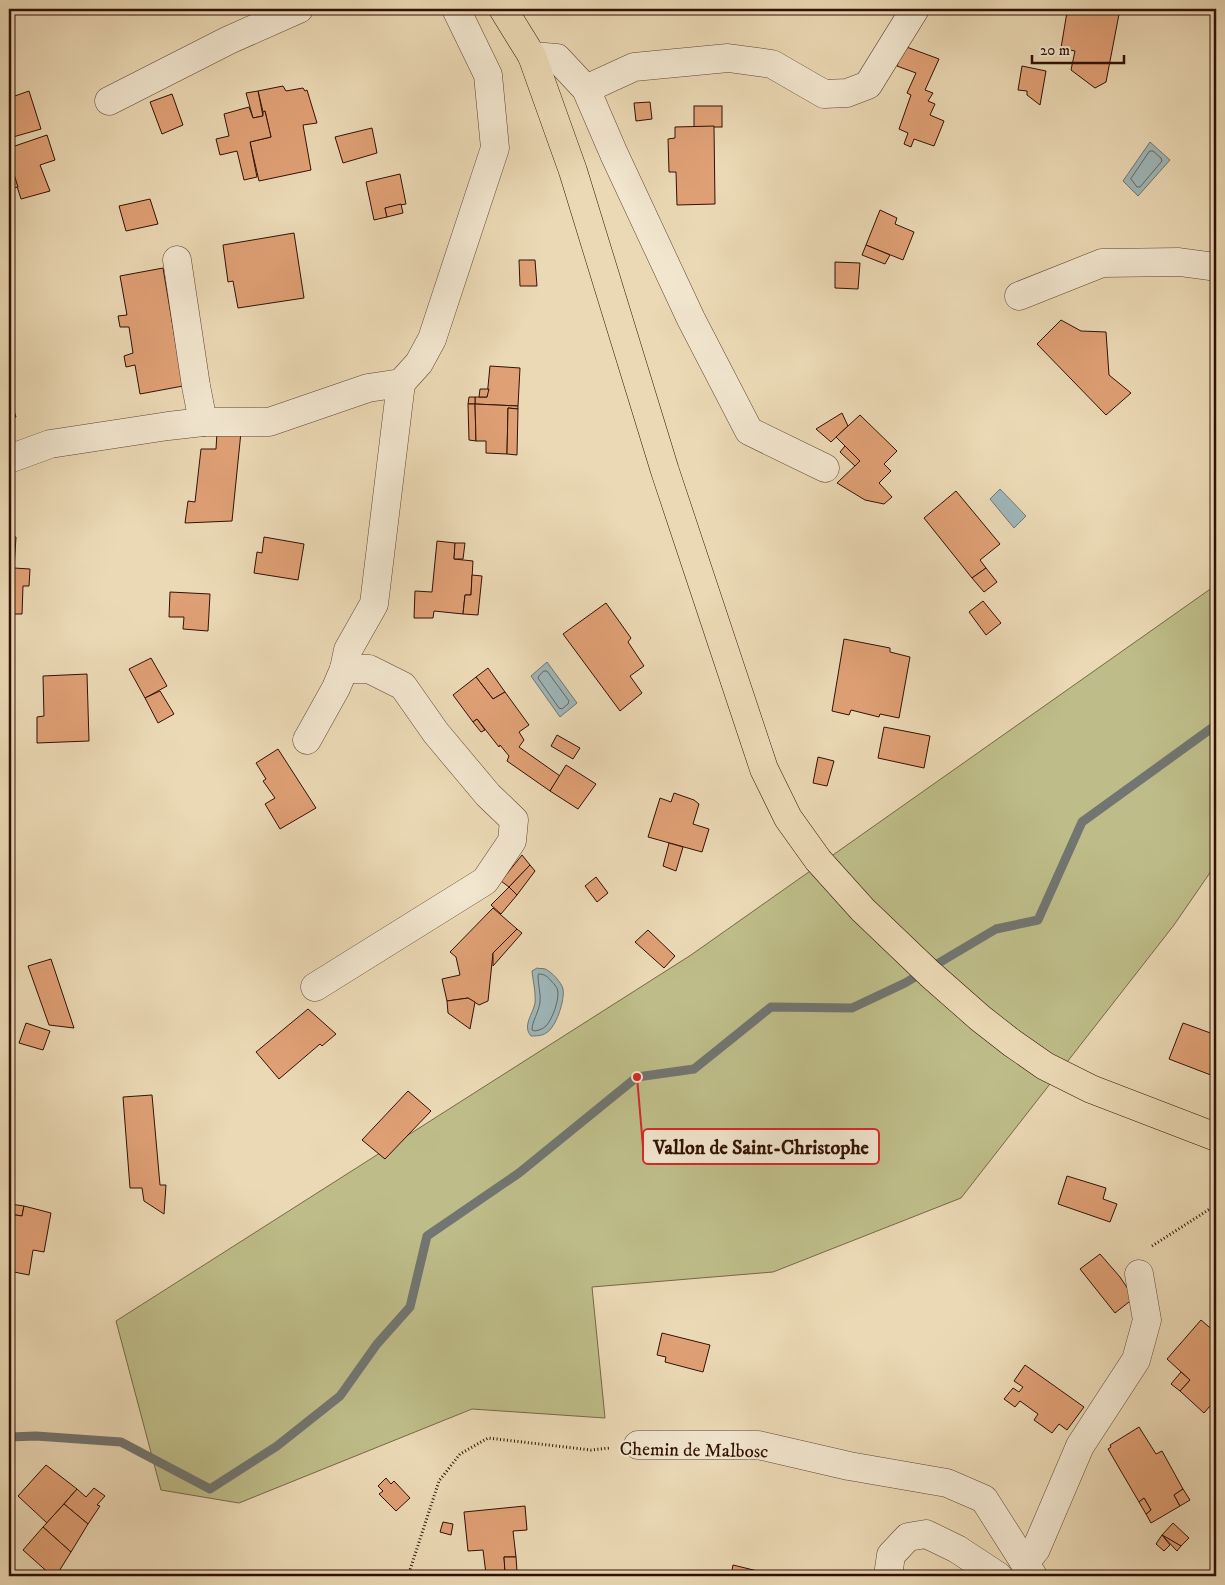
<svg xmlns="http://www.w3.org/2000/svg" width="1225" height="1585" viewBox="0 0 1225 1585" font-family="'IM FELL DW Pica',serif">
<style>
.green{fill:#bebd89;stroke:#786746}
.water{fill:#9eb7ba;stroke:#727571}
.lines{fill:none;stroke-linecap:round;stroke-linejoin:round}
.shore{stroke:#68645f;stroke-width:1}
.stream{stroke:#727571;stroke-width:9}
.building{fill:#e0a075;stroke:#311104}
.minor-casing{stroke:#604330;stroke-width:29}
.major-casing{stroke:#311104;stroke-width:29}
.path{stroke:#311104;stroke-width:3;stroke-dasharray:1 2.5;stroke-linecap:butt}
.minor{stroke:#f2e6cf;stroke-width:28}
.major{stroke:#ebd9b5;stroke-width:28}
.labels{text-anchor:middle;stroke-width:4;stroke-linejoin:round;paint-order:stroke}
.street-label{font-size:19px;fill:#311104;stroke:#f2e6cf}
.leader{fill:none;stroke:#d62828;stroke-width:2}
.callout-dot{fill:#d62828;stroke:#f2e6cf;stroke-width:2}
.callout{fill:#f2e6cf;stroke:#d62828;stroke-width:2}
.callout-label{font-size:20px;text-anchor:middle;font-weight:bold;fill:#311104}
</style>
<rect width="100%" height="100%" fill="#ebd9b5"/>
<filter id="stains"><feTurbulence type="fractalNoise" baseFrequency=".004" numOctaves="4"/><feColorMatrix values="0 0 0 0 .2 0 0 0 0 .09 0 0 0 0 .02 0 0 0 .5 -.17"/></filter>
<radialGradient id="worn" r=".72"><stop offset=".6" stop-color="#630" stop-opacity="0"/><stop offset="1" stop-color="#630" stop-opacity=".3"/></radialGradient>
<!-- green -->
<path class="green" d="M1216,585v279l-42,61 -213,273 -188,74 -181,15 13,131 -133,-9 -233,94 -78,-13 -45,-169 575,-366z"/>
<!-- water -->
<g class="water">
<path d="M1150,142l20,18 -32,36 -15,-15z"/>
<path d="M1000,489l26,27 -12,12 -24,-29z"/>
<path d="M547,662l30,41 -17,14 -29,-41z"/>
<path d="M537,968c3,1 5,0 8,1 6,2 17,14 18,20 2,11 -7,39 -17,44 -4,3 -11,3 -15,3 -9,-10 2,-22 4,-33 1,-10 -2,-22 -3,-32z"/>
</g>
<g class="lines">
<!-- shore -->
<g class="shore">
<path d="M1150,151h3l8,7 1,3 -22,26h-3l-6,-8z"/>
<path d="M544,671h3l22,30 -1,3 -6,5 -3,-1 -21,-30 1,-2z"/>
<path d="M539,974c6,0 9,3 13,8 1,0 5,6 5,6 4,9 -5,32 -11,38 -3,3 -7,4 -11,5l-3,-1c0,-9 7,-18 8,-28 1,-8 -2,-17 -2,-26z"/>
</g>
<!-- stream -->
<path class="stream" d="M9,1437l27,-1 85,6 89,47 67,-43 63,-50 37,-52 33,-37 17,-71 92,-63 118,-96 57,-8 77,-62 81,1 53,-25 91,-54 42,-9 44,-98 134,-97"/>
</g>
<!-- building -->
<g class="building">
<path d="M1065,9h55l-14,73 -11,6 -24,-18 4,-19 -14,-3 6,-36 -2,-1z"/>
<path d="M904,46l35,13 -14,31 8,3 -5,8 7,3 -5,11 14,6 -10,25 -20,-7 -3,8 -7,-3 4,-11 -9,-4 12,-34 -4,-2 9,-20 -19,-7z"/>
<path d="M1022,66l24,5 -6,34 -13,-10v-4l-9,-1z"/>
<path d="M283,86l3,5 17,-3 2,3 2,-1 10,33 -14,2 8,45 -52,11 -9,-39 21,-5 -6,-26 -2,1 -5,-21z"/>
<path d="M9,87l3,10 17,-6 12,38 -28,8 -4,-2z"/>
<path d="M258,91l5,25 -10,2 -7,-25z"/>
<path d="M172,94l11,31 -21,9 -12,-32z"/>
<path d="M650,102l2,17 -16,2 -2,-18z"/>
<rect x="694" y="106" width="28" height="21"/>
<path d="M249,107l4,11 10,-2v-4l2,-1 6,26 -21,5 7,35 -13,3 -7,-29 -17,4 -4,-16 13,-3 -5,-22z"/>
<path d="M714,126l1,78 -38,1 -1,-33h-7l-1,-33 7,-1v-11z"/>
<path d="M372,128l5,25 -34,10 -8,-26z"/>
<path d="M47,135l8,25 -15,5 10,26 -29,8 -12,-38v-13z"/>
<path d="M13,171l5,16 -9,2v-17z"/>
<path d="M400,174l6,30 -21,4 2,9 -13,3 -8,-38z"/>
<path d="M150,199l8,25 -32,7 -7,-25z"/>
<path d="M401,204l2,9 -16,4 -2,-9z"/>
<path d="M880,210l17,8 -2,6 19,8 -11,28 -37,-15z"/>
<path d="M294,233l10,65 -66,10 -5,-27 -5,1 -5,-37z"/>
<path d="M866,245l24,10 -5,9 -23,-9z"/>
<path d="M519,260h16l2,26h-17z"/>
<path d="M835,262l25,1 -2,26 -23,-1z"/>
<path d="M163,268l20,118 -43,8 -5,-29 -9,2 -2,-11 9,-3 -4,-26h-9l-2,-11 9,-1 -7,-39z"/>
<path d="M1061,320l20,11 25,1 3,43 22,18 -25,22 -69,-71z"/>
<path d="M490,366l30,2 -2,38 -43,-2v-7h12z"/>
<path d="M480,389h9l-2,8h-8z"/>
<path d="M9,395l7,22 -7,1z"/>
<path d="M469,397h6v7h-7z"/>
<path d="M468,404h7l1,37 -7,-1z"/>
<path d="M475,404l43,2v3l-10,-1 -1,46 -21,-1v-12h-10z"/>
<path d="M508,408l10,1 -1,46 -10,-1z"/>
<path d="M842,413l6,13 -17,16 -15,-13z"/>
<path d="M860,415l37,36 -13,13 7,7 -12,12 13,14 -8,7 -19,-4 -28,-17 23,-22 -24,-24z"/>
<path d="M217,432h24l-9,89 -47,2 3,-22 7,1 6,-53h15z"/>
<path d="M845,446l15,15 -5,5 -15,-14z"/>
<path d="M956,491l44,53 -20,16 6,8 -14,10 -48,-60z"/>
<path d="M9,537h7l-2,31 16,1 -1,17h-6l-1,28h-13z"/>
<path d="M264,537l40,7 -6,36 -44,-7 3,-21 5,1z"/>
<path d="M437,541l18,2 -1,16 19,2 -2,34h-6l-2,19 -29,-3 -1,7h-19l1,-27 17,1z"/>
<path d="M455,543h10l-2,16h-9z"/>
<path d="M986,568l11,14 -13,10 -12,-14z"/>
<path d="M472,575l10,1 -4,39 -15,-1 2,-19h6z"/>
<path d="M170,592l40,2 -2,37 -25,-2 1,-12h-15z"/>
<path d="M983,601l18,22 -15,12 -17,-23z"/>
<path d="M606,603l25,35 -3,4 16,24 -14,10 12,17 -22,18 -57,-77z"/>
<path d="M844,639l46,9v4l20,5 -11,61 -19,-4 -1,3 -28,-7 -2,5 -17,-4z"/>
<path d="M151,658l16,28 -22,12 -16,-29z"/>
<path d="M488,668l17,24 -12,7 -17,-22z"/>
<path d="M87,674l2,67 -52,2v-26l7,-1 -1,-40z"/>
<path d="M476,677l17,22 12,-7 24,33 -10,7 5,8 -5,7 41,29 -10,15 -43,-30 2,-5 -9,-11 -1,2 -22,-28 -4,3 -20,-27z"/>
<path d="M160,691l14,23 -16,9 -13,-25z"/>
<path d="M477,719l8,11 -4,2 -8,-10z"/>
<path d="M884,727l46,9 -6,32 -46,-10z"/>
<path d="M557,735l23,13 -7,11 -22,-13z"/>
<path d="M278,749l38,59 -36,21 -15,-25 10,-6 -12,-17 3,-2 -10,-16z"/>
<path d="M818,757l16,4 -7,25 -14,-3z"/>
<path d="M566,765l30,19 -18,25 -28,-18z"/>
<path d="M674,793l20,7 5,4 -6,20 16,5 -7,23 -54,-15 12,-39 11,4z"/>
<path d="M669,843l14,4 -7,24 -13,-5z"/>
<path d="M522,855l8,10 -21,22 -8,-6z"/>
<path d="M530,865l5,6 -18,24 -8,-8z"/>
<path d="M596,877l12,16 -11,9 -12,-16z"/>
<path d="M509,887l8,8 -16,19 -10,-9z"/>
<path d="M493,908l24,21 -24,24 -5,48 -9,4 -11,-7 -21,3 -5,-22 18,-4 -4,-18 -6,-5z"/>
<path d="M517,929l5,4 -29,33v-13z"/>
<path d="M648,930l27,26 -11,12 -29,-26z"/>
<path d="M51,959l23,69 -25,-3 -21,-59z"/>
<path d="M468,998l7,4 -5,27 -22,-16 -1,-12z"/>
<path d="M308,1009l28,25 -14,12 -2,-2 -41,35 -23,-27z"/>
<path d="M26,1023l24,8 -7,19 -24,-7z"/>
<path d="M1183,1023l33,12v42l-47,-18z"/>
<path d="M408,1091l23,20 -46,48 -23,-19z"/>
<path d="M152,1095l8,90h6l-2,29 -20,-13 -2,-13h-12l-7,-91z"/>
<path d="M1067,1176l39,12 -3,11 14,5 -7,18 -52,-18z"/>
<path d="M10,1204l14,2 -2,10 -13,-2z"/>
<path d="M24,1206l27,7 -7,39 -11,-2 -4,25 -20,-4v-57l13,2z"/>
<path d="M1100,1254l20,23 14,21 -19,15 -35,-44z"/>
<path d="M1201,1320l15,13v66l-12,14 -24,-22 10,-11 -23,-21z"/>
<path d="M662,1333l48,12 -7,27 -38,-10 1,-5 -9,-2z"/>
<path d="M1025,1365l59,42 -17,23 -8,-6 -7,9 -18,-13 4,-6 -18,-13 -5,6 -11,-8 9,-11 6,4 4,-5 -9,-6z"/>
<path d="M1181,1372l9,8 -10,11 -9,-7z"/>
<path d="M1139,1427l17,27 6,-3 21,38 -9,6 6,11 -29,17 -5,-9 5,-4 -7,-12 -5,4 -31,-53 3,-2 -1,-2z"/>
<path d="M46,1465l31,24 -30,34 -29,-27z"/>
<path d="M386,1478l5,6 3,-3 16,17 -14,13 -17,-17 4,-3 -5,-5z"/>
<path d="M94,1488l11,8 -8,9 3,1 -12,18 -24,-20 13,-15 9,8z"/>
<path d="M1183,1489l7,11 -10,6 -6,-11z"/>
<path d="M1144,1498l7,12 -5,4 -7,-12z"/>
<path d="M64,1504l24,20 -17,28 -28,-25z"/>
<path d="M525,1506l2,24 -14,1 3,26h-12l1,15 -19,2 -3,-24 -15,1 -4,-39z"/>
<path d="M443,1522l10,2 -2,11 -11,-3z"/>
<path d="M1173,1523l16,15 -8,8 -19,-11z"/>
<path d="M43,1527l28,25 -15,24h-4l-29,-26z"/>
<path d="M1162,1535l19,11 -4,5z"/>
<path d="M1162,1535l8,10 -6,6 -8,-7z"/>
<path d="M504,1557h12l1,14 -12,1z"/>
<path d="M733,1565l37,9 -1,2h-38z"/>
</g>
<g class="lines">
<!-- minor casing -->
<g class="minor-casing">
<g id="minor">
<path d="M532,56l25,2 29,31 28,65 77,165 58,112 76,37"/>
<path d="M586,89l48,-22 94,-9 44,6 52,30 23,-1 21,-8 47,-76"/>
<path d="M109,101l120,-61 70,-31"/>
<path d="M177,260l19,126 7,36"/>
<path d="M1019,296l83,-33 77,-1 37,5"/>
<path d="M9,459l41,-15 118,-18 35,-4h66l99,-34 33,-5 18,-20 13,-24 63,-191 -7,-73 -32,-66"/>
<path d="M307,740l29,-52 8,-19 4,-19 26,-46 27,-221"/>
<path d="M315,987l170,-106 27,-40 2,-21 -26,-25 -52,-62 -33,-47 -34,-17h-25"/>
<path d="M638,1445h120l91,21 98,17 37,16 49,77"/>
<path d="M1025,1563l11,-14 44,-103 56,-86 11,-40 -8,-46"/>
<path d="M888,1576l3,-21 17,-18 18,-3 31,15 41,27"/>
</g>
</g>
<!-- major casing -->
<g class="major-casing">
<path id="major" d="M503,9l29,47 41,115 92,300 99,298 24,49 30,42 45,50 67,64 50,44 32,25 33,23 46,23 125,48"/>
</g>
<!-- path -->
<g class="path">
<path d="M1152,1246l64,-41"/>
<path d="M408,1576l31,-95 21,-27 28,-16 103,12 19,-2"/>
</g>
<!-- minor -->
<use href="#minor" class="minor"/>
<!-- major -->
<use href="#major" class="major"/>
</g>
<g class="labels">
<!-- street labels -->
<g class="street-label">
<text transform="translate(694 1449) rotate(1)" y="7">Chemin de Malbosc</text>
</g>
</g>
<!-- callouts -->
<path class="leader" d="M637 1077L643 1147"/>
<circle class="callout-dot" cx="637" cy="1077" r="5"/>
<rect class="callout" x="643" y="1129" width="236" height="35" rx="5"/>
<g class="callout-label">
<text x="761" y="1154">Vallon de Saint-Christophe</text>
</g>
<!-- margin -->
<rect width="1225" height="1585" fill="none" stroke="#ebd9b5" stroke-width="30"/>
<rect x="10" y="10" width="1205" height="1565" fill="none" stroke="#311104" stroke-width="2.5"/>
<rect x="15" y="15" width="1195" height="1555" fill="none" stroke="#311104"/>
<!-- scale -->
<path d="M1032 55v8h92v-8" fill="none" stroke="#311104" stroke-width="2.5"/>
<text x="1040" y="55" font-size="15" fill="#311104" stroke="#f2e6cf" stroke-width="4" paint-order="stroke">20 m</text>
<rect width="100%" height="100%" filter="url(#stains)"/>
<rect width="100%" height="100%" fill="url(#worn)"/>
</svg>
